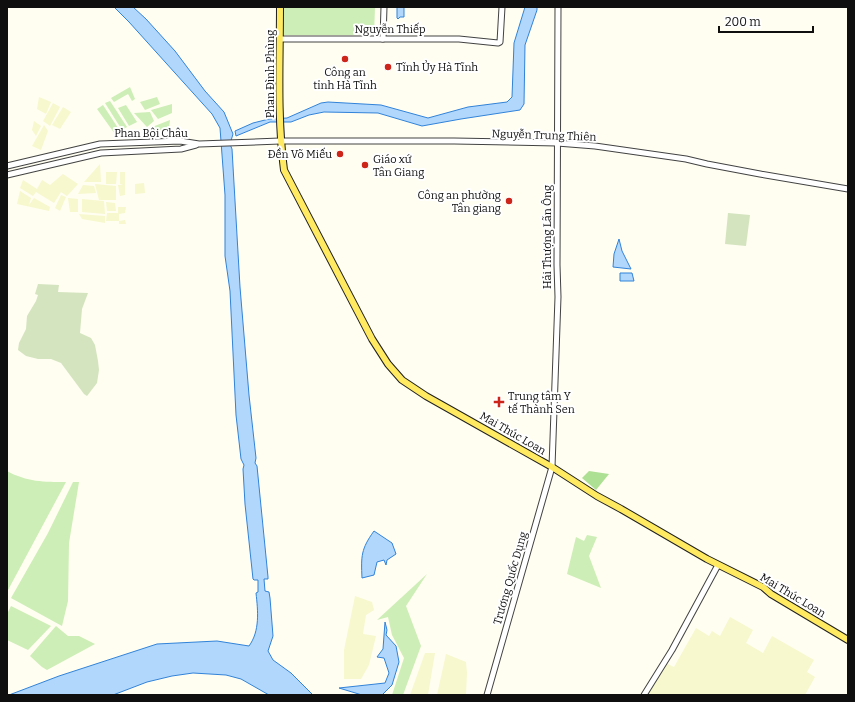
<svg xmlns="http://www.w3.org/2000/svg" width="855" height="702" viewBox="0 0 855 702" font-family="Bitter,serif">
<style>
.farmland{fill:#f7f8ce}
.green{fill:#cdeeb6}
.forest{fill:#aee094}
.cemetery{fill:#d4e4bf}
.water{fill:#b1d7fc;stroke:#3183d9}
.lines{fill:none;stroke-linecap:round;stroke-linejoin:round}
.minor-casing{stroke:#424242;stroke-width:7}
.major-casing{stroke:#202020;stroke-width:8}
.minor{stroke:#fff;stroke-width:5}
.major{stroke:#ffea61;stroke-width:6}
.poi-dot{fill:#cd2519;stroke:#fff;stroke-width:1.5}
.labels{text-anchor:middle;stroke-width:4;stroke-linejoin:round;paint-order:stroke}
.street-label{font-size:11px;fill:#0f0f0f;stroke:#fff}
.poi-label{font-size:11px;fill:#0f0f0f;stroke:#fff;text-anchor:start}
</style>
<rect width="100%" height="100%" fill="#fffef1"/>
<!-- farmland -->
<g class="farmland">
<path d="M39,97l12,5 -5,12 -9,-5z"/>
<path d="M53,103l7,4 -10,19 -7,-5z"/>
<path d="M63,107l8,5 -11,17 -8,-4z"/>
<path d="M34,121l7,5 -5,10 -4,-6z"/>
<path d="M44,125l4,6 -7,19 -9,-4z"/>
<path d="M100,164l1,18h-17z"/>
<path d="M106,172h11l-1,12h-10z"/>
<path d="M120,172h5v23l-5,1 -2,-11h5l-3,-1z"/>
<path d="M63,174l15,10 -11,12 -6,-4 -7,11 -18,-11 -3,4 -13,-8 3,-8 14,9 5,-9 8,5z"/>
<path d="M144,183l1,10 -10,1v-10z"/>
<path d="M95,184l21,2v14h-17z"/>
<path d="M83,185l11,1 2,7 -18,1z"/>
<path d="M20,191l11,7 -2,7 5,-7 16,9 -1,4 -32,-7z"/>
<path d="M61,195l5,2 -6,14 -5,-3z"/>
<path d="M68,198l10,1v13h-8z"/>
<path d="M82,199l22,2 1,13 -23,-2z"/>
<path d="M106,202l9,1 1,8h-9z"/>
<path d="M118,207h8l-1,6 -6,1v7l6,-1 1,4h-7v-3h-13l1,-8h11z"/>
<path d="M79,214l26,2v7l-23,-4z"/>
<path d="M355,596l17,6 2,8 -8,5 -3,19 13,2 -7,29 -8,14h-17v-29z"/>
<path d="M730,617l23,13 -7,13 17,10 9,-17 42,24 -7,12 8,5 -10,18h-160l19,-33 10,5 22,-39 13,8 3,-5 8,5z"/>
<path d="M425,653h10l-7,42h-18z"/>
<path d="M446,654l20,8 1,11 -1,21 -3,1h-26z"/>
</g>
<!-- green -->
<g class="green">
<path d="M284,7h91l-1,28h-90z"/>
<path d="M130,87l5,12 -3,2 -4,-7 -14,8 -3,-4z"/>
<path d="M157,97l3,7 -15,6 -5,-8z"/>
<path d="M110,101l17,26 -5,3 -17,-27z"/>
<path d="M172,104v9l-14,6 -7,-9z"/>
<path d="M103,105l17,26 -5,3 -18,-25z"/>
<path d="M126,105l11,17 -8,4 -11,-18z"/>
<path d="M150,112l4,9 -7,6 -13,-14z"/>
<path d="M170,120l-1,8 -20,5 -2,-4z"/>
<path d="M7,471c20,11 37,11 59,11l-59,110z"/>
<path d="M73,482h6l-10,61 -1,58 -6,25 -51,-28 37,-65z"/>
<path d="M587,535l10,2 -8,19 12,32 -34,-14 9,-37 8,4z"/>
<path d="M427,574l-21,32 15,40 -18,49h-11l12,-37 -12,-23 -4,-18 -11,3z"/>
<path d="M11,606l40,20 -23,24 -21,-10v-26z"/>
<path d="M56,626l12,10h11l16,8 -48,26 -5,-3 -12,-11z"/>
</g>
<!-- forest -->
<path class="forest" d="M589,471l20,3 -13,16 -14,-12z"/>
<!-- cemetery -->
<g class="cemetery">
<path d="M728,213l22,2 -4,31 -21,-2z"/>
<path d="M38,284l21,1 -1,7 30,1 -6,16 -2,24 11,5 4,7 3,16 1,9 -2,13 -10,13 -3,-2 -23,-31 -10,-4h-13l-12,-3 -8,-6 1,-7 7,-14 1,-13 9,-15 2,-6 -3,-1z"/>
</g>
<!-- water -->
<g class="water">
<path d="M114,7h19l13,12 29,32 30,40 19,21 9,22 -3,10 2,5 8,138 9,108 7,63 -1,5 2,3 11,111v2h-4l1,12 4,1 1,6 3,38 -5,15 5,9 18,13 22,22h-44l-28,-16 -15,-4 -33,-2 -21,3 -25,6 -34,13h-104l50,-19 98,-32 60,-3 32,5c11,-15 9,-35 7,-53l2,-1v-12h-4l-1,-1 -8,-75 -2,-35 1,-4 -3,-6 -5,-44 -6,-124 -5,-35v-61l-5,-67 -8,-14 -83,-92z"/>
<path d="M397,7h7v10h-4l-2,2 -1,-1z"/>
<path d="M525,7h12v3l-12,35 -1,59 -4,6 -59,9 -39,7 -44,-13 -54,-1 -15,3 -18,7h-21l-34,14 -1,-5 18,-8 16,-4 18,-1 34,-15 7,-1 53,3 47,13 40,-11 39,-5 5,-5 2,-54z"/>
<path d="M619,239l3,12 9,18 -18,-2 1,-13z"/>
<path d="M620,273h12l2,8h-14z"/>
<path d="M374,531l18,12 4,11 -9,6 -1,5 -2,-5 -7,2 -3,13 -12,3c-1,-22 -1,-29 12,-47z"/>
<path d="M385,622l2,8 -1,5 10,11 3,16 -7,23 -10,10h-20l-23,-7 46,-5 4,-10 -5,-15 -7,-1 6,-8z"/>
</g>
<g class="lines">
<!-- minor casing -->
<g class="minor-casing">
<g id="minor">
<path d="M280,39h179l39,4 2,-1 2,-35"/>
<path d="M383,39l1,-32"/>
<path d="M7,166l93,-22 80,-3 19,3 81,-3h174l103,2 38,3 91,13 21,5 53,10 88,15"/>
<path d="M7,175l94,-22 80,-4 15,-4"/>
<path d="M487,695l65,-228 6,-170 -1,-32 1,-258"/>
<path d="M644,695l28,-45 46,-85"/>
</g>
</g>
<!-- major casing -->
<g class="major-casing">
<path id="major" d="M280,7c0,55 -3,109 4,163l88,169 16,25 14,16 24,16 126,71 45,29 24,13 86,50 56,28 8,7 77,46"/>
</g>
<!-- minor -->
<use href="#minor" class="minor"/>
<!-- major -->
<use href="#major" class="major"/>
</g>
<!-- markers -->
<g class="poi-dot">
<circle cx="345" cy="59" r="4"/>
<circle cx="388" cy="67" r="4"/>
<circle cx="340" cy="154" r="4"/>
<circle cx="365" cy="165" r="4"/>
<circle cx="509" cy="201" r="4"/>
<path d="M497 396h4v4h4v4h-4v4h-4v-4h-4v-4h4z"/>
</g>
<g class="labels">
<!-- street labels -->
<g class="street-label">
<text x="390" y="33">Nguyễn Thiếp</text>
<text transform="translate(270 74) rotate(-90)" y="4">Phan Đình Phùng</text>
<text x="151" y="137">Phan Bội Châu</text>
<text transform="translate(544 135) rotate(2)" y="4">Nguyễn Trung Thiên</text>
<text transform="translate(547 237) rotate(-90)" y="4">Hải Thượng Lãn Ông</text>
<text transform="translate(513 433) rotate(30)" y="4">Mai Thúc Loan</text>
<text transform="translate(510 578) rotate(-74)" y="4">Trương Quốc Dụng</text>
<text transform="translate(793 595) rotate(31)" y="4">Mai Thúc Loan</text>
</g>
<!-- poi labels -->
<g class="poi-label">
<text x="396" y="71">Tĩnh Ủy Hà Tĩnh</text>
<text x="345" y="76" text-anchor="middle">Công an<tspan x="345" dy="13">tỉnh Hà Tĩnh</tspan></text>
<text x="332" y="158" text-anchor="end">Đền Võ Miếu</text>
<text x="373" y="163">Giáo xứ<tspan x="373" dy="13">Tân Giang</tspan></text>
<text x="501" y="199" text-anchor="end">Công an phường<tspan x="501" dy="13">Tân giang</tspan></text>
<text x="508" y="400">Trung tâm Y<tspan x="508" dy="13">tế Thành Sen</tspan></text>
</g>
</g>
<!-- border -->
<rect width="855" height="702" fill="none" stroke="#0f0f0f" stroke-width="16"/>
<!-- scale -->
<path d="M719 26v6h94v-6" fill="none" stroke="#0f0f0f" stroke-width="2"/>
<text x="725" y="26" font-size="12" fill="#0f0f0f" stroke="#ffffff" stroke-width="3" paint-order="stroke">200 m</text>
</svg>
